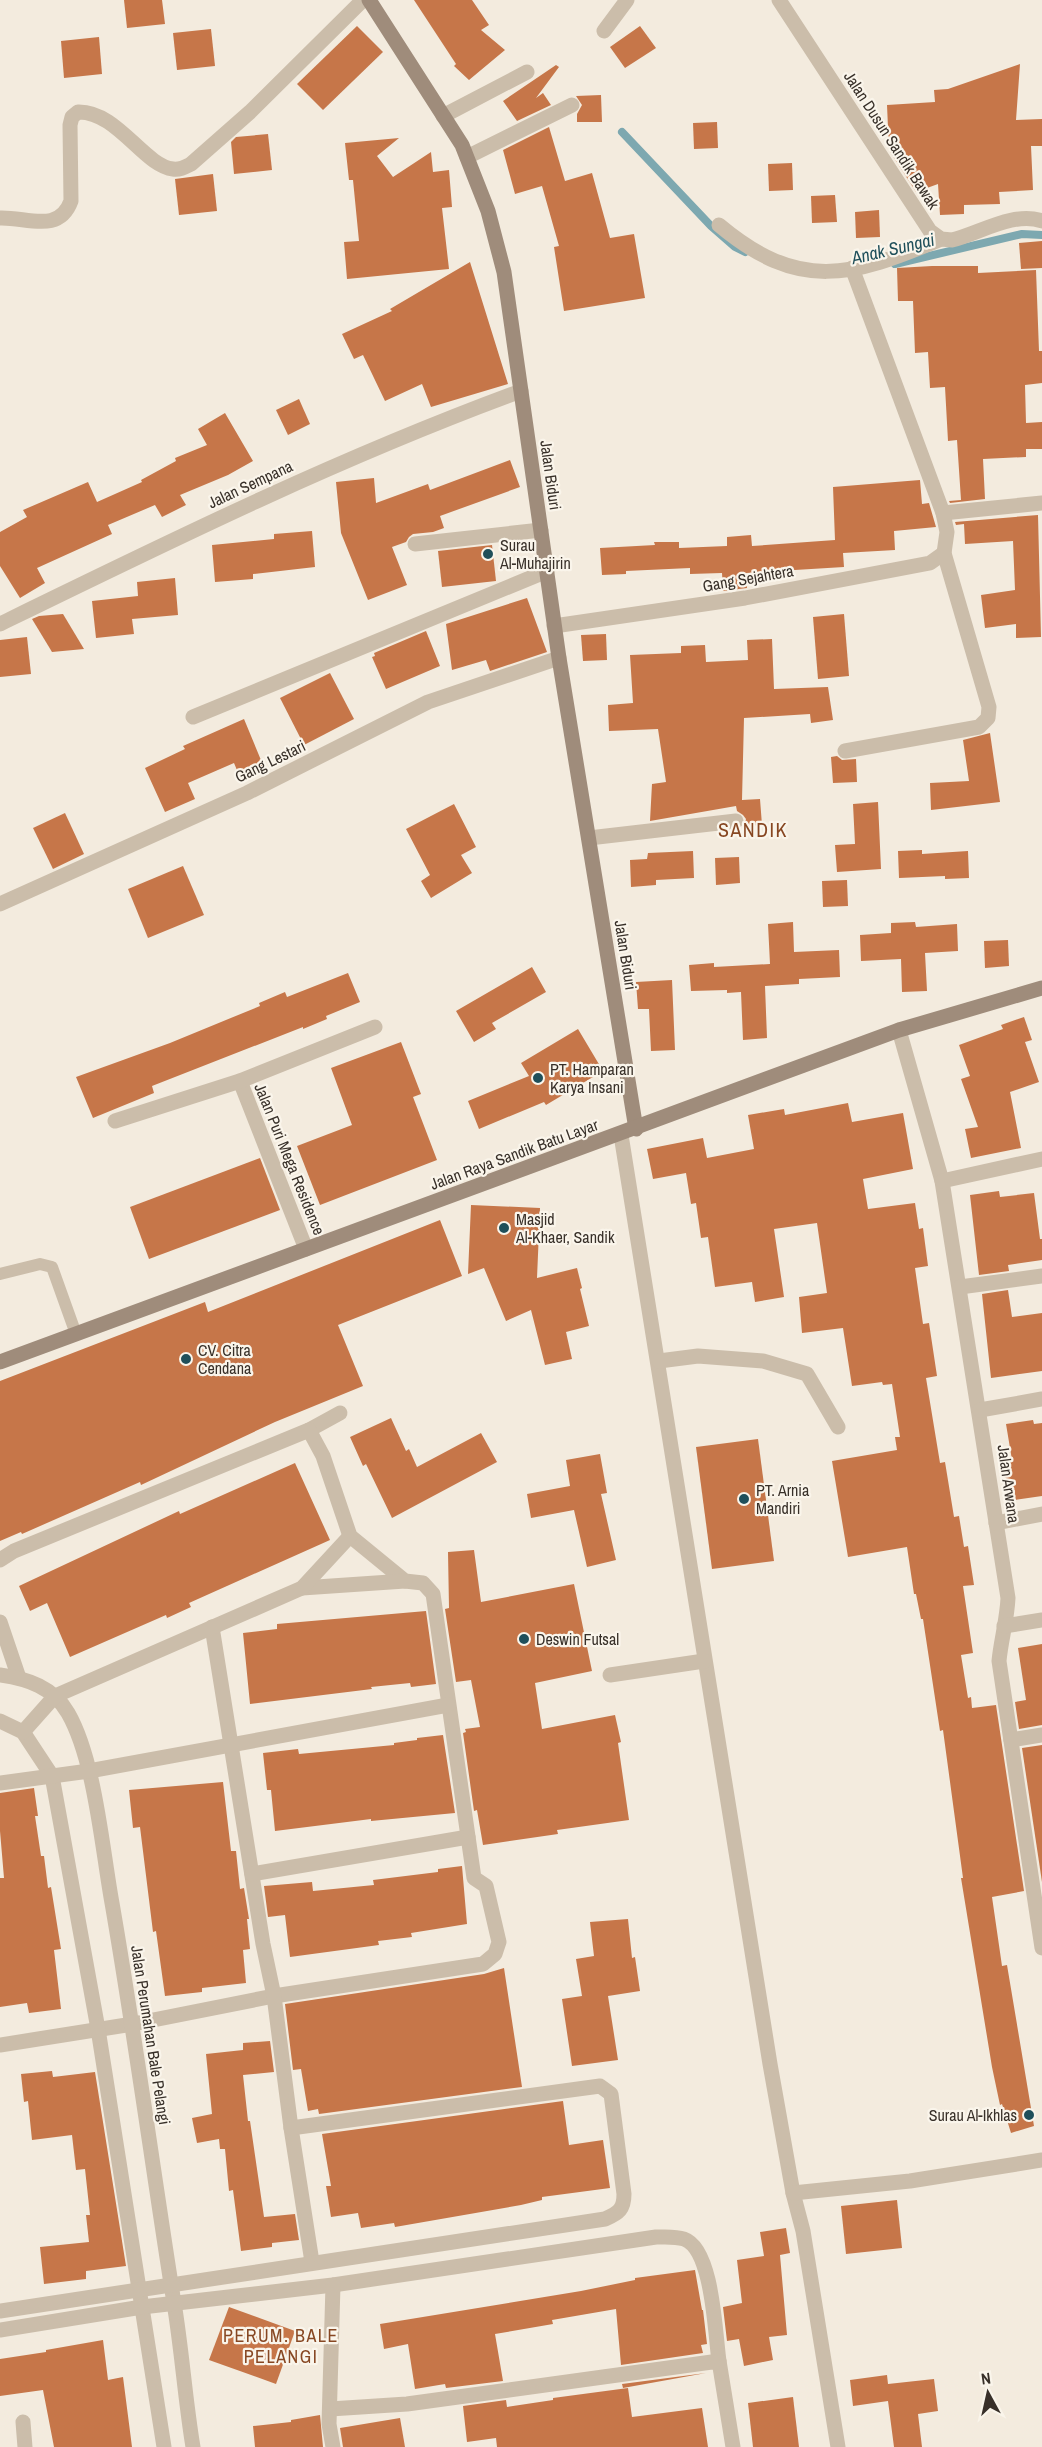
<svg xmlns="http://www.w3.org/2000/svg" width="1042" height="2447" viewBox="0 0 1042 2447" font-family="'Archivo Narrow',sans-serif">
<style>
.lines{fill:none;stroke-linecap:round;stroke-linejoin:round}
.stream{stroke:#7da8b0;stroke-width:8}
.building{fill:#c67649}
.lane{stroke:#cbbdaa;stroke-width:12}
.street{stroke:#cbbdaa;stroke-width:15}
.secondary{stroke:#9f8c7b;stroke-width:15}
.poi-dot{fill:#1f4f5a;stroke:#faf5eb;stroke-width:2}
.labels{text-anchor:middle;stroke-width:4.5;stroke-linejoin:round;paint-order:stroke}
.street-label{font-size:16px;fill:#383029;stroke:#faf5eb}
.poi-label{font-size:16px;fill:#383029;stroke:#faf5eb;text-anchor:start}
.water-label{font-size:18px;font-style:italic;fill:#1f4f5a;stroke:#faf5eb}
.neighbourhood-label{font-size:18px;letter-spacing:1.5px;fill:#874722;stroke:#faf5eb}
.quarter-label{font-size:20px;letter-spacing:1.5px;fill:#874722;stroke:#faf5eb}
</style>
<rect width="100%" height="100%" fill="#f3ebde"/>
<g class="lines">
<!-- stream -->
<g class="stream">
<path d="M622,132l89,94 24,21 10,5"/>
<path d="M895,264l127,-30 20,1"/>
</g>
</g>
<!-- building -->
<g class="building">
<path d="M124,0h38l3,24 -38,4z"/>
<path d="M414,0h58l17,25 -8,5 24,20 -36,30 -15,-14 2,-2z"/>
<path d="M357,26l26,26 -60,58 -26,-26z"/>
<path d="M640,26l16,22 -31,20 -15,-21z"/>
<path d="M211,29l4,37 -38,4 -4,-37z"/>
<path d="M99,37l3,37 -38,4 -3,-37z"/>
<path d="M1020,64l-4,56 26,-1v27h-11l2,44 -34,2 1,12 -36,1v9l-24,1 -2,-31 -22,8 -27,-42 -2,-45 48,-3 -1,-12 14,-1z"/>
<path d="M556,65l3,2 -23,31 7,-5 8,12 -34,16 -14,-20z"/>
<path d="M601,95l1,27h-25v-8l5,-9 -6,-9z"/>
<path d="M717,122l1,26 -24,1 -1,-26z"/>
<path d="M549,127l16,54 27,-8 18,65 24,-4 11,64 -81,13 -10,-64 5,-1 -17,-60 -27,8 -12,-44z"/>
<path d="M268,134l4,36 -38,4 -3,-32 5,-5z"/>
<path d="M399,138l-22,18 16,21 38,-25 2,20 16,-2 3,37 -10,1 7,61 -102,10 -3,-37 15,-1 -6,-61h-4l-4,-37z"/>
<path d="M792,163l1,27 -24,1 -1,-27z"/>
<path d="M213,174l4,37 -38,4 -4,-36z"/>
<path d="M835,195l2,27 -25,1 -1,-27z"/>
<path d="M879,210l1,27 -24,1 -1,-26z"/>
<path d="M1042,241v27l-21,1 -2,-26z"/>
<path d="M470,262l38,122 -77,23 -9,-23 -37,17 -22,-46 -9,4 -12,-25 50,-23 -2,-2z"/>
<path d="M932,266h46v7l58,-3 3,81h3v32l-17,2 1,38 16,-1v27h-16v8l-43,2 2,40 -35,4 -1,-2 12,-1 -4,-60 -9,1 -3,-54 -15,1 -2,-36 -13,1 -2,-52h-15l-1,-33z"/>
<path d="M299,399l11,25 -22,11 -12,-25z"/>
<path d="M225,413l28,48 -25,14 -48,20 6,10 -24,12 -7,-12 -47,20 4,9 -75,34 8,15 -25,15 -20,-32v-34l27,-15 -4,-7 65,-28 9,20 45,-20 -1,-2 35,-19 -1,-3 32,-13 -9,-16z"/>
<path d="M510,460l10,27 -80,29 4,12 -11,4 -20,2 -4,3 -3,5 -14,5 15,38 -39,15 -27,-67 -5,-51 38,-4 2,25 52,-19 2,6z"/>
<path d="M920,480l2,24 7,-1 7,24 -42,4 1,19 -52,3 1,14 -98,6 1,15 -24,3 -1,-18 -32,1v-6l-64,3v3l-24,1 -2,-27 55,-3 -1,-3h25v6l48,-2v-9l24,-2 1,11 83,-6 -2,-53z"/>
<path d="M1038,515l3,122 -25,1v-14l-31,4 -4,-33 34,-5 -2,-49 -48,3 -1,-20 -8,1 -1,-3z"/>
<path d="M312,531l3,36 -62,7v5l-38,3 -3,-37 62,-6v-5z"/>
<path d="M492,545l4,36 -54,6 -4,-36z"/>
<path d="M175,578l3,37 -46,4 2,15 -38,4 -4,-37 46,-5 -1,-14z"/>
<path d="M527,598l20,54 -57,19 -4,-11 -34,10 -6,-46z"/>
<path d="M63,614l21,35 -32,3 -20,-33 7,-3z"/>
<path d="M844,614l5,62 -31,3 -5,-62z"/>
<path d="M426,631l14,35 -54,23 -14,-32 3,-1 -1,-3z"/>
<path d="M606,634l1,26 -24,1 -2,-26z"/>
<path d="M27,637l4,37 -31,3v-37z"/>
<path d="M772,639l2,50 54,-2 5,33 -22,3 -1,-9 -66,4 -2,82 18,-1 2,26 -18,1 2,-7 -3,-4 -6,-4 -1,-5 -86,15 2,-37 14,-2 -8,-53 -49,2 -1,-26 25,-2 -3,-48 51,-2v-7l24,-1 1,17 42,-2 -1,-20z"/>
<path d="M330,673l24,46 -50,26 -24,-47z"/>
<path d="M244,719l19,46 -24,10 -5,-12 -46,20 7,16 -30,13 -20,-44 40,-19 -2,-3z"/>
<path d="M990,733l10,69 -69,8 -1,-27 39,-2 -6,-41z"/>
<path d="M837,756l5,4 14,-1 1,23 -24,1 -2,-26z"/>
<path d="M878,802l3,67 -44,3 -2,-27 20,-1 -2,-40z"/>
<path d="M454,804l22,43 -15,8 11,18 -41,25 -10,-17 9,-6 -24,-46z"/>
<path d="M65,813l19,41 -31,15 -20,-41z"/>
<path d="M922,850v4l46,-3 1,27 -24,1v-3l-46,2 -1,-27z"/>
<path d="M693,851l1,27 -38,2v5l-25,2 -1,-27 17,-1 1,-6z"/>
<path d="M739,857l1,26 -24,2 -1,-27z"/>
<path d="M183,866l21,49 -56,23 -20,-49z"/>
<path d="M847,880l1,26 -25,1 -1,-26z"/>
<path d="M793,922l1,30 45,-2 1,27 -41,2v5l-34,2 2,52 -24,2 -2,-48 -14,1v-3l-36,1 -2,-26 25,-2v4l56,-3 -2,-40z"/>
<path d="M915,922l1,5 41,-3 1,27 -33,2 2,38 -25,1 -1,-33 -40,2 -1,-26 31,-2v-10z"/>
<path d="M1008,940l1,26 -24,2 -1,-27z"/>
<path d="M532,967l14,25 -54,31 4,6 -22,13 -18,-31z"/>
<path d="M348,973l12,29 -34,14 1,3 -24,10v-2l-151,59 2,7 -61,25 -17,-41 94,-34 90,-37 -1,-3 26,-11 2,5z"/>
<path d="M672,980l3,70 -24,1 -2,-42h-11l-2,-27z"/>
<path d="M1024,1017l8,23 -7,2 14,40 -29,10 11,56 -50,10 -6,-29 13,-2 -17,-48 9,-3 -11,-31 44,-16 -2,-4z"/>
<path d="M578,1029l25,42 -57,34 -2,-3 -65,27 -11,-28 61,-25 -8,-13z"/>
<path d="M401,1042l20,52 -8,3 24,63 -117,45 -23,-59 55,-21 -21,-57z"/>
<path d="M848,1103l4,19 51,-9 10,56 -50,10 5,30 47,-6 4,26 4,-1 5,38 -13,2 8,56 6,-1 8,53 -11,2 14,85 5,-1 9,55 5,-1 5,31 4,-1 6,39 -11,1 10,67 -12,2 7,43 3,-1 1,11 24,-3 28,186 -32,6 10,69 5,-1 27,161 -23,7 -9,-29 -2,1 -8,-38 -31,-189h2l-20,-148 -3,1 -17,-112h-2l-5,-25h-2l-7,-47 -59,10 -16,-96 65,-11 -2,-13h5l-8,-53 -9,1 -1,-3 -30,4 -9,-58 -41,5 -3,-36 28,-4 -10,-70 -43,6 10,68 -29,5 -3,-20 -37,5 -7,-50 -7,1 -5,-35 -5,1 -5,-31 -33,6 -6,-30 56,-11 4,20 47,-9 -6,-34 36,-6 1,6z"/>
<path d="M260,1158l20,52 -131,49 -19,-52z"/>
<path d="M999,1191l1,6 34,-4 6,46h2v21l-34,5 1,6 -30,4 -9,-80z"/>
<path d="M471,1205l69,3 -3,70 40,-10 5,20 -2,1 9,37 -23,6 6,27 -27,6 -14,-55 -25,11 -22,-53 -16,6z"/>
<path d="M440,1220l22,56 -124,49 25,61 -88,36 -134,63 -1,-3 -118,52 -1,-2 -21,9v-160l205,-79 3,10z"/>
<path d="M1008,1290l4,27 30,-4v58l-51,7 -9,-84z"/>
<path d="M391,1418l15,33 3,-2 8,18 64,-34 16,29 -105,56 -26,-54 -3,2 -13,-29z"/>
<path d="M1033,1420l1,4 8,-1v73l-35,5 -6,-40 11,-1 -6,-36z"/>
<path d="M758,1439l16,122 -62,8 -16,-122z"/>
<path d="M600,1454l7,39 -6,1 15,66 -29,7 -13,-57 -43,8 -4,-24 43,-8 -4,-26z"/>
<path d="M295,1463l35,77 -141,63 2,4 -24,11 -1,-3 -96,42 -23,-54 -17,8 -11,-25 160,-75 1,3z"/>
<path d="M474,1550l7,52 93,-18 18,87 -57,12 7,46 73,-14 6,27 -3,1 11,77 -72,10 1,4 -75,11 -6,-35 -3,1 -11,-78 3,-1 -1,-3 15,-2 -9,-47 -15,2 -11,-73 4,-1 -1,-56z"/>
<path d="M426,1611l10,73 -25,3 -1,-4 -39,4 1,2 -122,15 -7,-71 34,-4v-5z"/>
<path d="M1042,1644v81l-23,4 -4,-27 11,-2 -8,-52z"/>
<path d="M443,1735l12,78 -84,8v-2l-96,12 -4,-41h-4l-4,-37 35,-4 1,5 95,-9v-2l23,-3v-2z"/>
<path d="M1042,1745v137l-20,-134z"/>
<path d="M223,1782l8,69h5l4,38 4,-1 5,31h-2l3,30 -7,1 3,33 -44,5v4l-37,4 -9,-65 -3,1 -13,-105 -7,1 -4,-38z"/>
<path d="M34,1788l4,28h-3l6,40h3l4,32 3,-1 10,62 -7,1 7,59 -32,4 -2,-10 -27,4v-129h4l-4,-47v-38z"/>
<path d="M462,1866l5,58 -56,9 1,4 -34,4 1,4 -89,12 -5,-42 -17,2 -4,-31 48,-4 1,9 61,-6 -1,-5 65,-8v-3z"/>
<path d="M628,1919l4,39 3,-1 5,34 -32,5 10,64 -46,6 -10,-67 20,-3 -6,-37 18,-3 -4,-34z"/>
<path d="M504,1968l18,119 -203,27 -1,-5 -10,2 -7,-42 -8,1 -8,-66 199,-30z"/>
<path d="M270,2041l4,31 -31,3 5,46h2l14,96 31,-3 4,26 -27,3v4l-31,4 -8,-61 -4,1 -4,-42h-5l-1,-10 -22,4 -5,-25 20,-4 -6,-60 37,-4v-7z"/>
<path d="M52,2071l1,6 42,-5 31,194 -40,5v8l-42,5 -4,-37 49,-5 -3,-27h4l-5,-46 -9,1 -4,-35 -40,5 -4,-39 -4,1 -3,-28z"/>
<path d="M563,2101l6,44 34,-5 7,48 -68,9v3l-21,5 -126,22 -1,-4 -33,5 -3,-15 -27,4 -5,-31h5l-9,-52z"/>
<path d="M897,2200l5,48 -56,6 -5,-48z"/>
<path d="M786,2228l4,25 -10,2 7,80 -18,2 4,23 -29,6 -5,-27 -12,2 -4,-34 19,-4 -5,-43 27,-4 -4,-24z"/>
<path d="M695,2270l7,40h1l4,34 -6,1 2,8 -82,12 -5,-56 -64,11 1,4 -58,10 8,47 -57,7 -1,-4 -30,5 -7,-45 -24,5 -4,-25 201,-33 54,-11v-2z"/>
<path d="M229,2307l66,24 -19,53 -67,-24z"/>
<path d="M103,2340l5,40 15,-3 9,70h-78l-11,-57 -43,6v-37l46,-7v-2z"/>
<path d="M706,2373l-83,15 -1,-4z"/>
<path d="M887,2375l1,9 46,-5 4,32 -20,3 4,33h-28l-6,-46 -35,5 -3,-26z"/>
<path d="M628,2388l4,29 70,-9 6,39h-211l-1,-9 -29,4 -4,-36 43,-6 1,7 46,-7v-2z"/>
<path d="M793,2397l6,50h-46l-5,-44z"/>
<path d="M320,2415l3,32h-68l-2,-21 38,-4v-2z"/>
<path d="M400,2418l5,29h-62l-3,-19z"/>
</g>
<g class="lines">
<!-- lane -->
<path class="lane" d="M0,1274l40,-10 12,3 24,67"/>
<!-- street -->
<g class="street">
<path d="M779,0l151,231 11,8 11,1c28,-7 62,-29 90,-19"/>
<path d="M604,31l23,-31"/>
<path d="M443,116l84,-44"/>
<path d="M467,157l105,-52"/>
<path d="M0,218c27,-1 59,16 71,-17l-1,-76 2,-8 6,-5c39,-1 66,54 95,57 7,1 12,-2 18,-5l59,-52 113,-112"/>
<path d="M719,225c80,67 132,52 222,14"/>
<path d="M943,513l99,-10"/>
<path d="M415,544l126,-14"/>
<path d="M0,624c172,-84 341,-167 521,-233"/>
<path d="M554,626l191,-28 185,-35 14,-10"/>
<path d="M193,717l354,-146"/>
<path d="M845,751l134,-24 9,-9 1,-11 -45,-154 3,-21 -4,-19 -91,-245"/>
<path d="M589,838l147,-17"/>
<path d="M0,904l247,-111 181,-91 131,-44"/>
<path d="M899,1030l43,151 66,417c-1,22 -7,42 -9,63l43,287"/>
<path d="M240,1081l66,168"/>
<path d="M115,1121l125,-40 135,-54"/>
<path d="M621,1135l149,929 23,129 10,38 35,216"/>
<path d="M942,1181l100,-22"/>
<path d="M960,1287l82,-11"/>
<path d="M659,1361l39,-5 65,5 44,13 31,53"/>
<path d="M980,1410l62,-11"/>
<path d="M309,1430l31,-17"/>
<path d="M996,1523l46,-9"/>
<path d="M0,1560l14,-9 295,-121 14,26 27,80 55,45 18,2 10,11 41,284 12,8 13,56 -4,12 -12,10 -209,32 -141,28 -133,21"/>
<path d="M302,1588l103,-7"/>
<path d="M0,1622l19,56"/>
<path d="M1004,1626l38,-6"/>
<path d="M212,1627l51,317 11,52 17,132 21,134"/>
<path d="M0,1675c28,4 53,12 68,38 27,47 34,135 44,190 23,133 41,267 62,400 8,48 11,96 19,144"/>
<path d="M610,1675l94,-14"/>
<path d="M0,1721l23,11 29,44 46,253 66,418"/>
<path d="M23,1732l32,-36 247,-108 48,-52"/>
<path d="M1011,1740l31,-5"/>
<path d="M0,1783l89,-12 359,-66"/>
<path d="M252,1874l216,-37"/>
<path d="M793,2193l117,-12 132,-21"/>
<path d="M0,2311l605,-92c14,-6 19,-10 19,-25l-13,-100 -11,-8 -309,42"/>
<path d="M0,2330l142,-23 191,-22 323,-48c9,0 19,-1 28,2 29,10 31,95 35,122"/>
<path d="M330,2409l77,-5 312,-43 14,86"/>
<path d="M23,2422l2,25"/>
<path d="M333,2447l-4,-23 4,-139"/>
</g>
<!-- secondary -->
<g class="secondary">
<path d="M369,0l93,145 26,66 16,61 55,386 77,471"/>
<path d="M0,1362l899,-332 143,-42"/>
</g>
</g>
<!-- markers -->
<g class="poi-dot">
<circle cx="488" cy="554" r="6"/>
<circle cx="538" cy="1078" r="6"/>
<circle cx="504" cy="1228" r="6"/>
<circle cx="186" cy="1359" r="6"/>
<circle cx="744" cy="1499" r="6"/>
<circle cx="524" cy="1639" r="6"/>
<circle cx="1029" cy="2115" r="6"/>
</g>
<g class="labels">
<!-- street labels -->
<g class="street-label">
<text transform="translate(892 140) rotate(57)" y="6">Jalan Dusun Sandik Bawak</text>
<text transform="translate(551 475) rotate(82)" y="6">Jalan Biduri</text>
<text transform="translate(250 484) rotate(-25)" y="6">Jalan Sempana</text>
<text transform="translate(748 578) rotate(-10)" y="6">Gang Sejahtera</text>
<text transform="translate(270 761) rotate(-26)" y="6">Gang Lestari</text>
<text transform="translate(626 955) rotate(81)" y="6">Jalan Biduri</text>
<text transform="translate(514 1154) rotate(-20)" y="6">Jalan Raya Sandik Batu Layar</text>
<text transform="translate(290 1159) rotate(68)" y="6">Jalan Puri Mega Residence</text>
<text transform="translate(1009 1484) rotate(82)" y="6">Jalan Arwana</text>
<text transform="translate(151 2035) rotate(81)" y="6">Jalan Perumahan Bale Pelangi</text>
</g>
<!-- poi labels -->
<g class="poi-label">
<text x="500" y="551">Surau<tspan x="500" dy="18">Al-Muhajirin</tspan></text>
<text x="550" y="1075">PT. Hamparan<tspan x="550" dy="18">Karya Insani</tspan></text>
<text x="516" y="1225">Masjid<tspan x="516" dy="18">Al-Khaer, Sandik</tspan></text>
<text x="198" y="1356">CV. Citra<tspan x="198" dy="18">Cendana</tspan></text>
<text x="756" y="1496">PT. Arnia<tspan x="756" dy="18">Mandiri</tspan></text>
<text x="536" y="1645">Deswin Futsal</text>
<text x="1017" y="2121" text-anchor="end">Surau Al-Ikhlas</text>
</g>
<!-- water labels -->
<g class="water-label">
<text transform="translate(893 249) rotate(-13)" y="6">Anak Sungai</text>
</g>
<!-- neighbourhood labels -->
<g class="neighbourhood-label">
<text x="281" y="2342">PERUM. BALE<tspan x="281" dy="21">PELANGI</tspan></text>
</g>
<!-- quarter labels -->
<g class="quarter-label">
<text x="753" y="837">SANDIK</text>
</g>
</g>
<!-- north arrow -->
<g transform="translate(988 2393) rotate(352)" stroke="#faf5eb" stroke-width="4.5" paint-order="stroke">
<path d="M0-4.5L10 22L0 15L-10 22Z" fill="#383029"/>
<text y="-9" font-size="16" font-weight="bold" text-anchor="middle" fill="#383029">N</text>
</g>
</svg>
